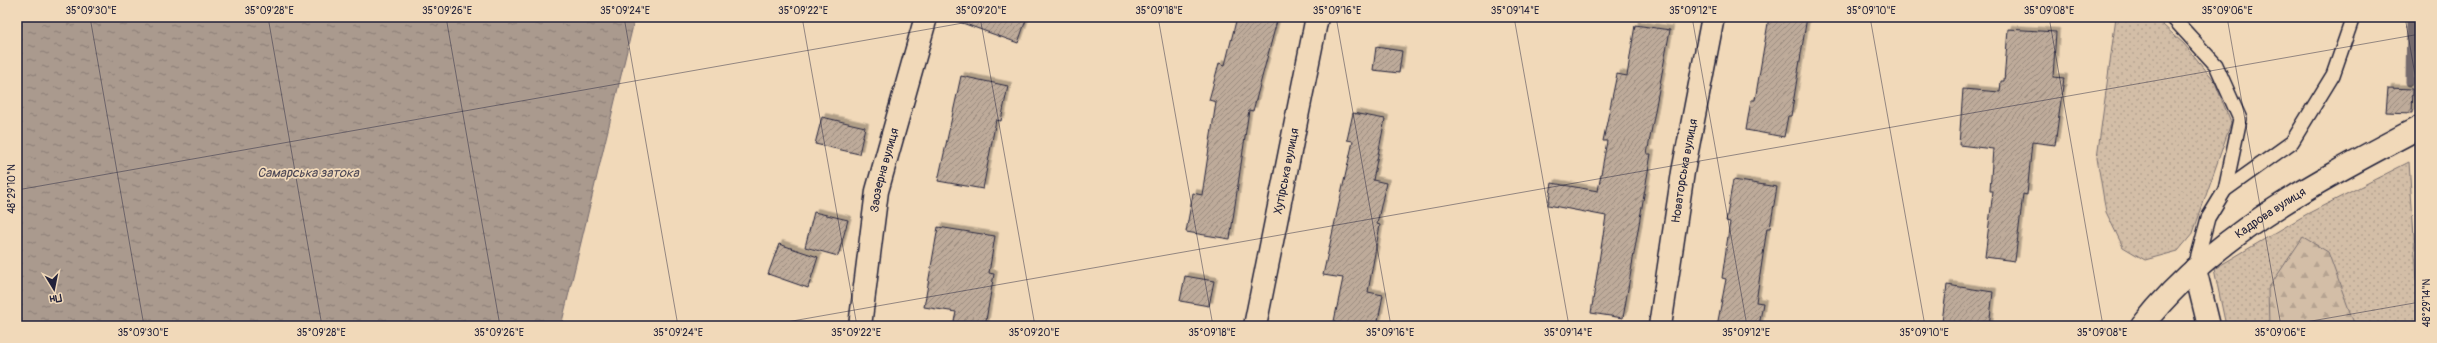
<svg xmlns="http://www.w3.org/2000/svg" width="2437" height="343" viewBox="0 0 2437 343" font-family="Pangolin,sans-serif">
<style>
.grass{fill:url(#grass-dots);stroke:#7a7071}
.forest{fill:url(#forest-firs);stroke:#7a7071}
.water{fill:url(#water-ripples);stroke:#746a6d}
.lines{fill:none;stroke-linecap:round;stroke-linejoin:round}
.stream{stroke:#746a6d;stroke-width:9}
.building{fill:url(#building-hatch);stroke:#22223b;filter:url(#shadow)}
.service-casing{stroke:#22223b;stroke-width:16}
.minor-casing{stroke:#22223b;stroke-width:25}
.tertiary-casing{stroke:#22223b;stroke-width:25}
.service{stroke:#f1d9b9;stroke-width:13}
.minor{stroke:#f1d9b9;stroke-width:22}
.tertiary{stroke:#f1d9b9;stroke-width:22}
.ticks{fill:none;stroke:#22223b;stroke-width:1;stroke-opacity:0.45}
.labels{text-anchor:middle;stroke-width:3.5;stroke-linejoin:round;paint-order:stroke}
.street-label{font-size:12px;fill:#22223b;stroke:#f1d9b9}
.water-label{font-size:13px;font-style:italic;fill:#4b4654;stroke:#f1d9b9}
.neatline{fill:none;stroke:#22223b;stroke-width:1.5}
.ticks-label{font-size:10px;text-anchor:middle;fill:#22223b}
</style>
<defs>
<pattern id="grass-dots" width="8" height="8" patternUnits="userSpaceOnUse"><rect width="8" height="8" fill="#d3bea7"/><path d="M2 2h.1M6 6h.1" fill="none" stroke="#b5a391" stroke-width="1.8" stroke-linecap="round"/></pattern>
<pattern id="forest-firs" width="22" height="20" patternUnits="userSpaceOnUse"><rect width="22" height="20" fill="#d3bea7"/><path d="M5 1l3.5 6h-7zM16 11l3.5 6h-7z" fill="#b5a391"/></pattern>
<pattern id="water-ripples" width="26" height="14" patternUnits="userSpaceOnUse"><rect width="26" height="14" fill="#aa9a8e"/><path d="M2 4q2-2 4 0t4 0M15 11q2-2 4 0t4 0" fill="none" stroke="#8a7d75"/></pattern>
<pattern id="building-hatch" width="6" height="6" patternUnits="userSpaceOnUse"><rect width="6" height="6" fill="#beab9a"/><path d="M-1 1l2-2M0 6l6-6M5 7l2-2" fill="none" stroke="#9a8b7f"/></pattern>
<filter id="shadow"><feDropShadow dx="3.5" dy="-3.5" stdDeviation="0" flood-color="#0004"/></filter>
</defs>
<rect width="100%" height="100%" fill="#f1d9b9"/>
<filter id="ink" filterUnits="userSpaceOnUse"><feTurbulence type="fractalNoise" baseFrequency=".025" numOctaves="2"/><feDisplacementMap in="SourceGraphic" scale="8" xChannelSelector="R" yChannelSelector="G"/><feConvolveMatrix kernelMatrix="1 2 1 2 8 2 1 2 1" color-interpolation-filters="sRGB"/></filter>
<g filter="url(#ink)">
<!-- grass -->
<g class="grass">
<path d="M2116,17h38l30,27 30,36 17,43 -38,110 -15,18 -33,9 -22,-13 -17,-35 -9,-54z"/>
<path d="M2409,162l11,164h-194l-12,-57 93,-55z"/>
</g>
<!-- forest -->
<path class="forest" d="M2303,237l25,15 27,74h-86l-1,-37z"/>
<!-- water -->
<path class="water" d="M17,17h618l-74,309h-544z"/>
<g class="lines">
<!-- stream -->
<path class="stream" d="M2410,82l1,-65"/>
</g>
<!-- building -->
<g class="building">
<path d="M955,17h72l-9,26 -64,-23z"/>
<path d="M1237,17h41l-25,94 -4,-1 -19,129 -44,-7 7,-39 9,2 14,-93 -7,-2 10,-37 6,2z"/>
<path d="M1769,17h38l-16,99h-3l-4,21 -38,-7 5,-30h4z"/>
<path d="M1635,25l35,5 -23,124h4l-28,164 -32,-5 15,-97 -58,-11 4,-22 46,8 9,-50h-4l14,-67 10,2z"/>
<path d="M2008,29l48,3 -3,45 11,1 -9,67 -23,-3 -5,53 -4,-1 -8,67 -30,-4 8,-66h-3l3,-42 -34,-4 4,-56 37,3 1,-11h3z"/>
<path d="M1376,47l26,4 -3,22 -26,-3z"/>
<path d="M961,76l47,10 -7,35 -5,-1 -13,69 -45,-8z"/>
<path d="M2388,88l25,1 -1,24 -26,-1z"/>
<path d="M1353,113l32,6 -12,61 13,3 -9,41 3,1 -12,67 15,3 -6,31h-44l10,-48 -20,-3 30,-134 -6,-1z"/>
<path d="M822,117l43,10 -6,27 -44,-10z"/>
<path d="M1733,180l44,7 -7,41h-3l-11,74 7,1 -4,23h-42l9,-47 -4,-1 8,-56 -4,-1z"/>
<path d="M814,212l34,8 -10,36 -33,-9z"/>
<path d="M938,227l57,9 -6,37 5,1 -9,52h-32l3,-14 -32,-5z"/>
<path d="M779,244l39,13 -10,31 -40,-14z"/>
<path d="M1185,276l29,5 -5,25 -29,-5z"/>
<path d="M1947,285l46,7 -4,34 -47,-5z"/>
</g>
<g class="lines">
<!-- service casing -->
<g class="service-casing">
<g id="service">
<path d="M2172,17l44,48 24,54 -15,71"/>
<path d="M2195,267l13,-49 17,-28 67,-48 41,-67 20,-58"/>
</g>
</g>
<!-- minor casing -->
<g class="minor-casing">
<g id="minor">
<path d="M2195,269l14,57"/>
<path id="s1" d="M860,326l17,-135 49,-174"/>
<path id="s2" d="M1255,326l62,-309"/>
<path id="s3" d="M1660,326l23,-154 30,-155"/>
</g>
</g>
<!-- tertiary casing -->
<g class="tertiary-casing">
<g id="tertiary">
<path id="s4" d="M2142,326c70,-91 178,-146 278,-199"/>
</g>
</g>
<!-- service -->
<use href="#service" class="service"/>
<!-- minor -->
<use href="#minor" class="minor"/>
<!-- tertiary -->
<use href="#tertiary" class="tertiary"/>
</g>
</g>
<!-- ticks -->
<path class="ticks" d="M90,17l54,309M268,17l54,309M446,17l54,309M624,17l54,309M802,17l55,309M980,17l55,309M1158,17l55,309M1336,17l55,309M1514,17l55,309M1692,17l55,309M1870,17l55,309M2049,17l54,309M2227,17l54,309M2405,17l15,87M17,190l980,-173M764,326l1656,-292M2283,326l137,-24"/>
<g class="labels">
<!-- street labels -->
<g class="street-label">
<text dy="4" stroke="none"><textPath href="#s1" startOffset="158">Заозерна вулиця</textPath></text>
<text dy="4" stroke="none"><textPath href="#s3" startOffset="157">Новаторська вулиця</textPath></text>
<text dy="4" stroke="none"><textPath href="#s2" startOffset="158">Хутірська вулиця</textPath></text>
<text dy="4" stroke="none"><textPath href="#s4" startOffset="172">Кадрова вулиця</textPath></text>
</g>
<!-- water labels -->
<g class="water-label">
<text x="308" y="177">Самарська затока</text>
</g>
</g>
<!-- margin -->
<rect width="2437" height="343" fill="none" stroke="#f1d9b9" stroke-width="44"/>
<!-- north arrow -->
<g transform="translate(54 289) rotate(170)" stroke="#f1d9b9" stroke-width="3" paint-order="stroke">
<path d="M0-3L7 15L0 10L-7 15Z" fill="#22223b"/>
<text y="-6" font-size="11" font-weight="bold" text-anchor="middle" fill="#22223b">Пн</text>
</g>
<rect x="22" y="22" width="2393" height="299" class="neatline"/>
<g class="ticks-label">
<text x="91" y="14">35°09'30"E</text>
<text x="269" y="14">35°09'28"E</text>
<text x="447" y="14">35°09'26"E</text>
<text x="625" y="14">35°09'24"E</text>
<text x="803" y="14">35°09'22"E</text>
<text x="981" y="14">35°09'20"E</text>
<text x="1159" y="14">35°09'18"E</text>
<text x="1337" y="14">35°09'16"E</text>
<text x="1515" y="14">35°09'14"E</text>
<text x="1693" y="14">35°09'12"E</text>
<text x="1871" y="14">35°09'10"E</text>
<text x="2049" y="14">35°09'08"E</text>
<text x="2227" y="14">35°09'06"E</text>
<text transform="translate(11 189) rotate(-90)" y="4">48°29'10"N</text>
<text transform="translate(2426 303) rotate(-90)" y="4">48°29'14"N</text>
<text x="143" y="336">35°09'30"E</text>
<text x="321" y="336">35°09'28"E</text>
<text x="499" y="336">35°09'26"E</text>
<text x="678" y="336">35°09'24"E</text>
<text x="856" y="336">35°09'22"E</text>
<text x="1034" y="336">35°09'20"E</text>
<text x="1212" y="336">35°09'18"E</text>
<text x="1390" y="336">35°09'16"E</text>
<text x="1568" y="336">35°09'14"E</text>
<text x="1746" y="336">35°09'12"E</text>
<text x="1924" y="336">35°09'10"E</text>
<text x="2102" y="336">35°09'08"E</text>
<text x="2280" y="336">35°09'06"E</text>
</g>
</svg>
